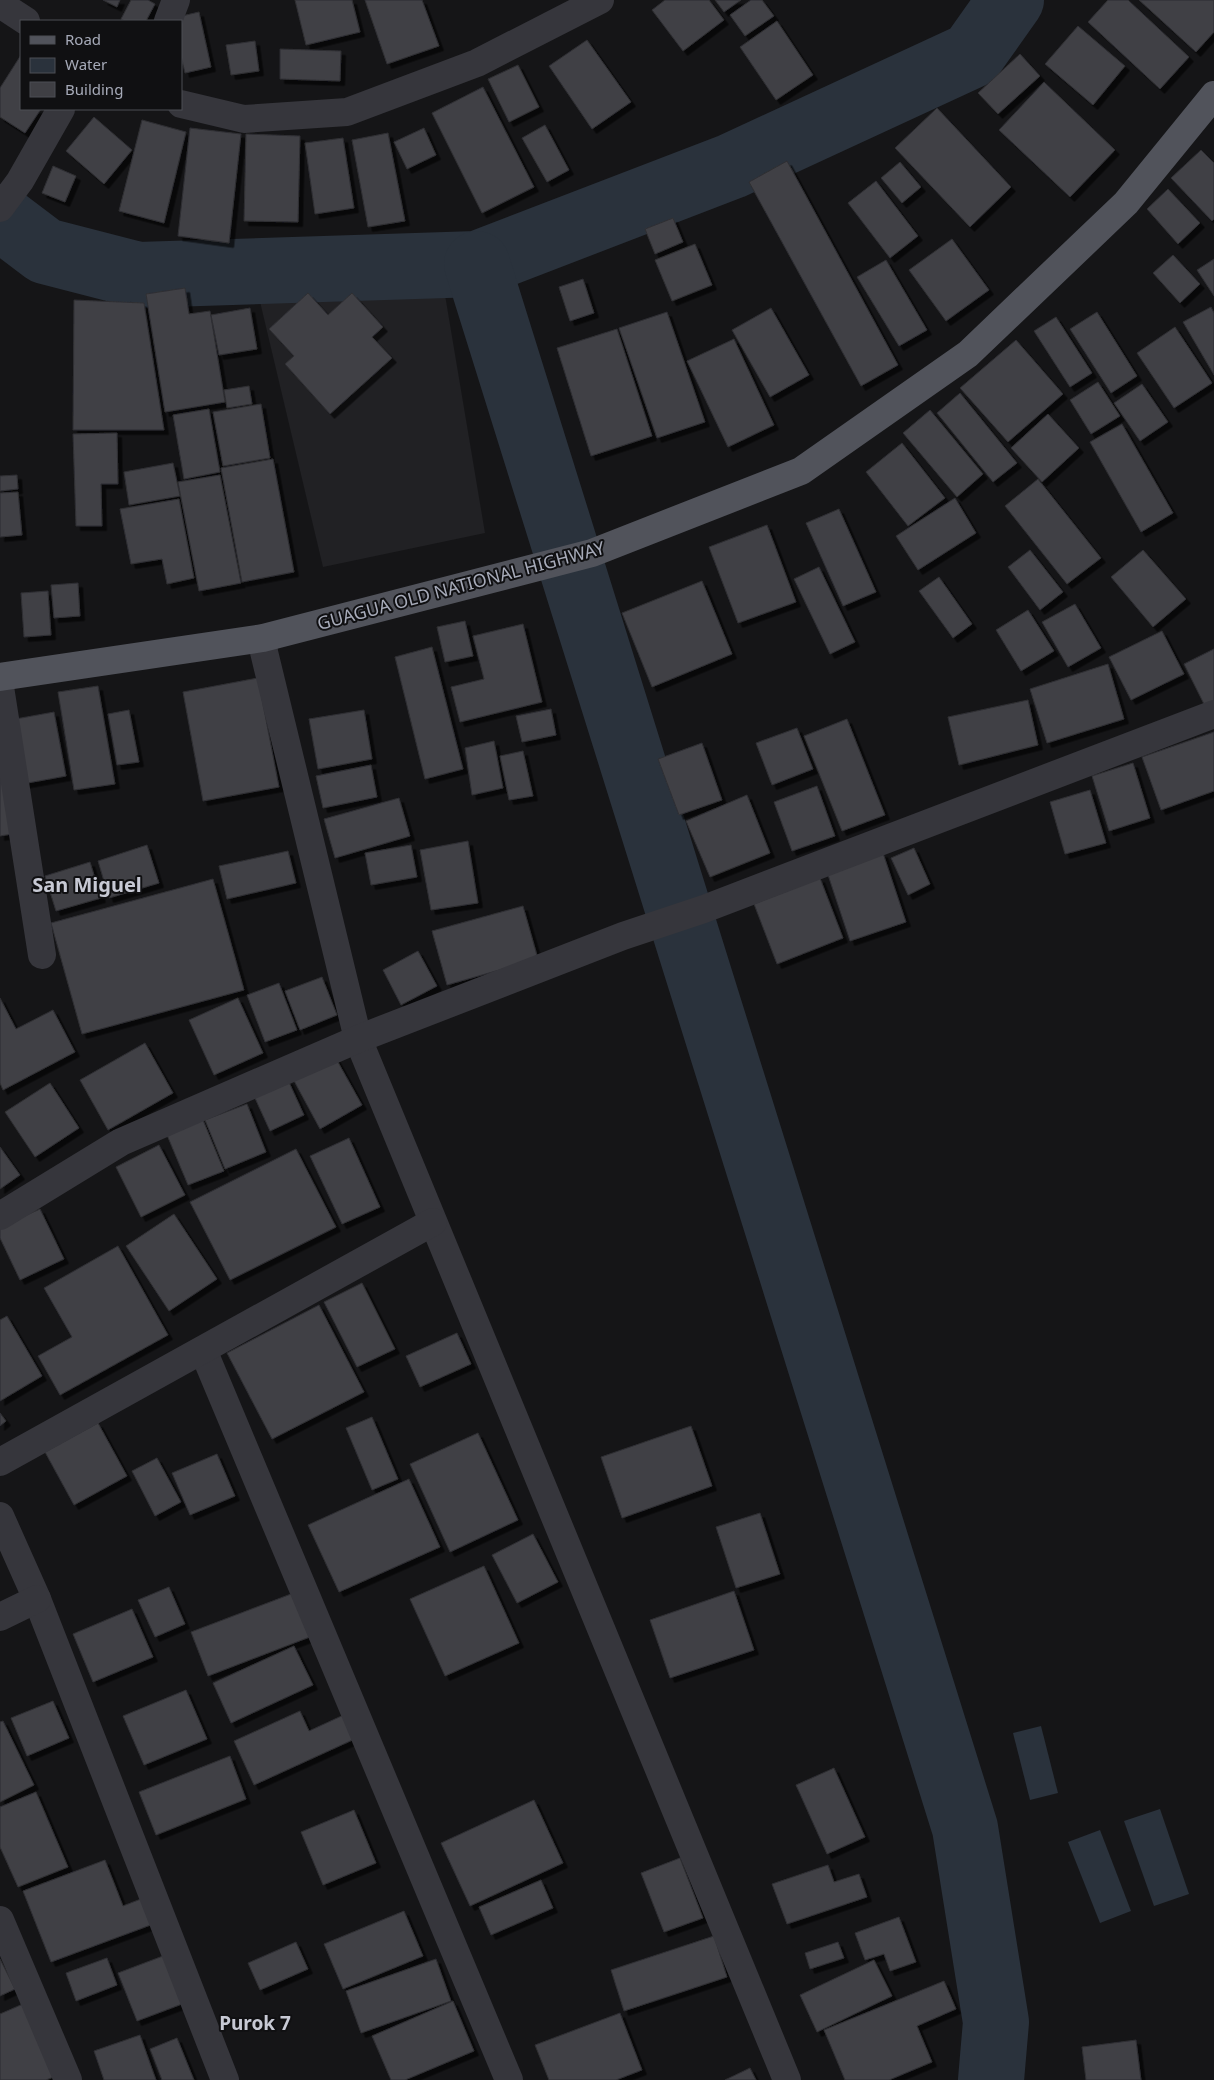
<svg xmlns="http://www.w3.org/2000/svg" width="1214" height="2080" viewBox="0 0 1214 2080" font-family="'Noto Sans',sans-serif">
<style>
.built{fill:#212124}
.water{fill:#2a323c}
.lines{fill:none;stroke-linecap:round;stroke-linejoin:round}
.river{stroke:#2a323c;stroke-width:66}
.building{fill:#3f3f44;stroke:#2f2f33;filter:url(#shadow)}
.minor{stroke:#36363c;stroke-width:28}
.major{stroke:#51535b;stroke-width:28}
.labels{text-anchor:middle;stroke-width:4;stroke-linejoin:round;paint-order:stroke}
.street-label{font-size:18px;fill:#a6aab8;stroke:#101012}
.neighbourhood-label{font-size:19px;font-weight:bold;fill:#c7c9d4;stroke:#101012}
.quarter-label{font-size:20px;font-weight:bold;fill:#c7c9d4;stroke:#101012}
</style>
<defs>
<filter id="shadow"><feDropShadow dx="4.5" dy="4.5" stdDeviation="0" flood-color="#0009"/></filter>
</defs>
<rect width="100%" height="100%" fill="#151517"/>
<!-- built -->
<path class="built" d="M442,277l43,256 -162,34 -66,-278z"/>
<!-- water -->
<g class="water">
<path d="M1041,1726l17,67 -28,7 -17,-67z"/>
<path d="M1160,1809l29,85 -35,12 -30,-85z"/>
<path d="M1100,1830l31,81 -31,12 -32,-81z"/>
</g>
<g class="lines">
<!-- river -->
<g class="river">
<path d="M0,217l45,34 93,24 339,-11 255,-98 240,-111 39,-55"/>
<path d="M477,264l488,1564 31,194 -5,58"/>
</g>
</g>
<!-- building -->
<g class="building">
<path d="M103,0h17l-3,7z"/>
<path d="M131,0h17l7,4 -9,17h-21l-4,-2z"/>
<path d="M295,0h57l8,32 -54,13z"/>
<path d="M365,0h57l17,46 -52,18z"/>
<path d="M665,0h44l15,20 -41,31 -31,-41z"/>
<path d="M715,0h26l-17,12z"/>
<path d="M751,0h11l12,16 -29,20 -15,-21z"/>
<path d="M1108,0h20l61,57 -29,32 -72,-67z"/>
<path d="M1139,0h75v32l-18,20z"/>
<path d="M199,12l12,55 -26,6 -4,-17v-35l-8,-3z"/>
<path d="M777,21l36,54 -37,25 -36,-53z"/>
<path d="M1078,26l47,40 -32,39 -48,-41z"/>
<path d="M587,40l44,62 -39,27 -43,-63z"/>
<path d="M255,41l4,30 -28,4 -5,-30z"/>
<path d="M280,49l61,2 -1,30 -60,-2z"/>
<path d="M1020,54l20,22 -42,38 -20,-21z"/>
<path d="M21,55v54h20l-16,24 -25,-16v-29z"/>
<path d="M518,65l21,42 -30,15 -21,-43z"/>
<path d="M1044,82l71,68 -45,47 -71,-67z"/>
<path d="M483,87l51,100 -52,26 -50,-100z"/>
<path d="M937,108l74,79 -41,40 -75,-79z"/>
<path d="M94,117l38,33 -28,34 -38,-33z"/>
<path d="M142,120l44,12 -22,91 -45,-12z"/>
<path d="M545,125l24,45 -22,12 -25,-44z"/>
<path d="M190,128l51,6 -12,109 -51,-7z"/>
<path d="M424,128l12,27 -29,14 -13,-27z"/>
<path d="M388,133l17,88 -37,6 -16,-87z"/>
<path d="M246,134l54,2 -2,86 -54,-1z"/>
<path d="M343,138l11,70 -39,6 -10,-71z"/>
<path d="M1201,150l13,13v56l-2,2 -41,-43z"/>
<path d="M787,161l111,204 -37,21 -112,-204z"/>
<path d="M900,162l21,25 -19,16 -21,-25z"/>
<path d="M53,166l23,10 -11,26 -23,-9z"/>
<path d="M876,181l42,55 -28,22 -42,-55z"/>
<path d="M1168,189l32,34 -22,21 -31,-35z"/>
<path d="M673,218l10,24 -28,12 -10,-25z"/>
<path d="M952,239l37,51 -43,31 -37,-51z"/>
<path d="M695,244l17,41 -40,16 -17,-41z"/>
<path d="M1173,255l27,29 -20,19 -27,-30z"/>
<path d="M1214,259v37l-17,-26z"/>
<path d="M886,260l41,70 -28,16 -42,-69z"/>
<path d="M583,279l11,34 -24,8 -11,-34z"/>
<path d="M185,288l4,26 21,-3 15,91 -60,10 -19,-118z"/>
<path d="M308,293l20,22 24,-22 31,34 -11,10 20,21 -62,56 -45,-50 9,-8 -25,-27z"/>
<path d="M74,300l70,3 20,127h-91z"/>
<path d="M1211,307l3,6v62l-31,-53z"/>
<path d="M250,308l7,41 -38,6 -8,-40z"/>
<path d="M771,308l38,67 -39,22 -38,-67z"/>
<path d="M667,312l38,110 -48,16 -38,-110z"/>
<path d="M1097,312l40,64 -26,17 -41,-64z"/>
<path d="M1056,317l36,56 -22,14 -36,-56z"/>
<path d="M1175,327l37,56 -38,25 -37,-55z"/>
<path d="M617,329l35,107 -61,20 -34,-108z"/>
<path d="M734,339l40,86 -46,22 -41,-86z"/>
<path d="M1016,340l47,54 -55,48 -48,-54z"/>
<path d="M1098,382l22,34 -29,18 -21,-34z"/>
<path d="M1142,384l26,38 -28,19 -26,-38z"/>
<path d="M249,386l3,18 -25,4 -3,-18z"/>
<path d="M960,393l57,70 -24,19 -56,-69z"/>
<path d="M261,404l9,54 -47,8 -10,-54z"/>
<path d="M209,409l11,63 -36,7 -11,-64z"/>
<path d="M930,410l53,64 -26,23 -54,-64z"/>
<path d="M1048,414l31,34 -37,34 -31,-34z"/>
<path d="M1122,424l51,89 -32,19 -51,-90z"/>
<path d="M117,433l1,51h-17l1,42h-26l-3,-92z"/>
<path d="M902,443l43,55 -37,28 -42,-54z"/>
<path d="M273,459l21,113 -52,10 -21,-114z"/>
<path d="M173,463l7,33 -51,9 -5,-33z"/>
<path d="M17,475l1,14 -18,2v-15z"/>
<path d="M220,475l21,108 -42,8 -21,-109z"/>
<path d="M1038,479l63,79 -34,26 -62,-78z"/>
<path d="M18,492l4,43 -22,2v-44z"/>
<path d="M955,498l21,35 -58,37 -22,-34z"/>
<path d="M179,499l15,79 -27,6 -5,-25 -31,5 -11,-55z"/>
<path d="M839,509l37,83 -33,14 -37,-83z"/>
<path d="M767,525l29,77 -58,21 -29,-76z"/>
<path d="M1030,550l33,42 -23,18 -32,-43z"/>
<path d="M1143,550l43,49 -33,28 -42,-50z"/>
<path d="M819,567l36,75 -25,12 -36,-75z"/>
<path d="M939,577l33,47 -19,14 -34,-47z"/>
<path d="M702,581l30,73 -80,33 -30,-74z"/>
<path d="M78,583l2,33 -26,2 -3,-33z"/>
<path d="M48,591l3,44 -27,2 -3,-44z"/>
<path d="M1075,604l26,44 -33,19 -26,-45z"/>
<path d="M1028,610l26,41 -33,20 -25,-41z"/>
<path d="M465,621l8,35 -28,6 -8,-35z"/>
<path d="M523,624l19,78 -82,20 -9,-35 33,-8 -11,-43z"/>
<path d="M1162,631l22,43 -53,26 -22,-43z"/>
<path d="M432,647l31,122 -38,10 -30,-122z"/>
<path d="M1214,649v53l-9,4 -21,-42z"/>
<path d="M1108,664l16,55 -77,24 -17,-54z"/>
<path d="M258,678l21,109 -76,14 -20,-109z"/>
<path d="M98,686l17,98 -41,6 -16,-98z"/>
<path d="M1028,700l10,45 -79,20 -11,-48z"/>
<path d="M551,709l5,26 -34,7 -6,-26z"/>
<path d="M129,710l10,52 -22,3 -9,-51z"/>
<path d="M364,710l8,49 -54,10 -9,-50z"/>
<path d="M54,712l12,64 -44,8 -12,-64z"/>
<path d="M847,719l38,96 -43,16 -38,-95z"/>
<path d="M797,728l16,41 -41,16 -16,-42z"/>
<path d="M1214,732v59l-53,19 -19,-53z"/>
<path d="M494,741l9,47 -31,7 -7,-47z"/>
<path d="M702,743l20,57 -43,15 -21,-56z"/>
<path d="M523,751l10,45 -24,4 -9,-44z"/>
<path d="M1133,763l17,55 -41,13 -17,-55z"/>
<path d="M371,765l6,32 -54,11 -7,-32z"/>
<path d="M0,770l12,64 -12,2z"/>
<path d="M817,786l18,50 -43,15 -18,-49z"/>
<path d="M1090,790l16,53 -41,11 -15,-52z"/>
<path d="M747,795l23,58 -60,24 -24,-56z"/>
<path d="M399,798l11,38 -75,22 -11,-39z"/>
<path d="M468,841l10,62 -47,7 -11,-60z"/>
<path d="M147,845l12,38 -50,15 -11,-37z"/>
<path d="M411,845l6,32 -46,8 -6,-32z"/>
<path d="M914,848l16,36 -22,11 -17,-37z"/>
<path d="M288,851l8,32 -69,16 -8,-33z"/>
<path d="M883,853l23,69 -56,19 -23,-69z"/>
<path d="M90,862l11,36 -45,13 -11,-35z"/>
<path d="M820,878l23,60 -66,26 -23,-60z"/>
<path d="M213,879l31,111 -162,44 -31,-111z"/>
<path d="M523,906l15,53 -91,26 -15,-54z"/>
<path d="M418,951l19,35 -36,19 -18,-35z"/>
<path d="M322,977l15,38 -37,15 -15,-39z"/>
<path d="M279,983l18,47 -32,12 -18,-47z"/>
<path d="M0,998l16,31 37,-19 22,42 -72,38 -3,-7z"/>
<path d="M238,998l25,55 -49,22 -25,-55z"/>
<path d="M145,1043l28,50 -65,37 -28,-50z"/>
<path d="M334,1055l28,50 -42,24 -27,-50z"/>
<path d="M288,1080l16,35 -34,16 -16,-35z"/>
<path d="M50,1083l29,45 -44,29 -30,-45z"/>
<path d="M247,1104l19,48 -41,17 -20,-49z"/>
<path d="M203,1120l21,51 -36,14 -21,-50z"/>
<path d="M349,1138l31,69 -38,17 -32,-68z"/>
<path d="M159,1145l26,50 -44,22 -25,-50z"/>
<path d="M0,1147l20,28 -20,14z"/>
<path d="M296,1149l40,78 -106,53 -40,-78z"/>
<path d="M40,1209l24,50 -44,21 -20,-42v-11z"/>
<path d="M174,1214l43,65 -48,32 -43,-65z"/>
<path d="M118,1246l50,89 -108,60 -22,-39 34,-19 -28,-49z"/>
<path d="M362,1283l33,66 -38,18 -33,-65z"/>
<path d="M319,1305l45,87 -92,47 -45,-86z"/>
<path d="M7,1316l35,60 -42,25v-81z"/>
<path d="M457,1333l14,31 -51,23 -14,-31z"/>
<path d="M0,1413l6,8 -6,5z"/>
<path d="M372,1417l26,62 -26,11 -26,-62z"/>
<path d="M98,1423l29,53 -53,29 -29,-53z"/>
<path d="M691,1426l21,60 -90,32 -21,-61z"/>
<path d="M478,1433l40,87 -68,32 -40,-88z"/>
<path d="M217,1454l18,42 -45,19 -18,-42z"/>
<path d="M157,1458l24,44 -26,14 -23,-45z"/>
<path d="M409,1479l31,68 -101,45 -31,-67z"/>
<path d="M760,1513l20,61 -44,14 -20,-61z"/>
<path d="M533,1534l25,48 -41,21 -25,-48z"/>
<path d="M484,1566l35,77 -74,33 -35,-77z"/>
<path d="M169,1587l16,37 -30,13 -17,-37z"/>
<path d="M299,1591l16,44 -107,41 -17,-44z"/>
<path d="M734,1591l20,59 -84,28 -20,-58z"/>
<path d="M132,1609l21,48 -60,25 -20,-48z"/>
<path d="M294,1646l19,39 -82,38 -18,-40z"/>
<path d="M186,1690l21,49 -63,26 -21,-49z"/>
<path d="M53,1701l16,37 -42,18 -16,-38z"/>
<path d="M300,1711l9,20 39,-18 11,24 -105,48 -20,-44z"/>
<path d="M3,1721l31,64 -34,17v-80z"/>
<path d="M230,1756l16,43 -90,36 -17,-43z"/>
<path d="M834,1768l31,69 -38,17 -31,-69z"/>
<path d="M36,1792l32,75 -50,20 -18,-40v-40z"/>
<path d="M534,1800l29,63 -93,43 -29,-63z"/>
<path d="M354,1810l22,53 -53,22 -22,-53z"/>
<path d="M680,1858l23,60 -39,14 -23,-59z"/>
<path d="M105,1860l18,46 23,-9 10,26 -105,39 -28,-71z"/>
<path d="M828,1865l6,17 25,-8 8,23 -80,27 -15,-40z"/>
<path d="M541,1880l12,28 -62,27 -12,-28z"/>
<path d="M404,1911l19,45 -80,33 -19,-45z"/>
<path d="M899,1917l17,45 -26,9 -6,-17 -19,6 -10,-27z"/>
<path d="M714,1936l13,41 -103,34 -13,-41z"/>
<path d="M296,1942l12,27 -48,21 -12,-27z"/>
<path d="M838,1942l6,16 -34,11 -5,-16z"/>
<path d="M163,1956l19,48 -45,17 -19,-48z"/>
<path d="M107,1958l10,27 -41,16 -10,-28z"/>
<path d="M0,1959l15,30 -15,7z"/>
<path d="M436,1959l15,42 -90,32 -15,-42z"/>
<path d="M874,1960l18,36 -75,36 -17,-37z"/>
<path d="M944,1981l12,28 -39,17 15,36 -43,18h-44l-21,-50z"/>
<path d="M453,2001l21,50 -69,29h-14l-19,-44z"/>
<path d="M23,2004l33,72 -10,4h-46v-66z"/>
<path d="M620,2013l22,57 -26,10h-67l-14,-35z"/>
<path d="M140,2035l16,45h-52l-10,-29z"/>
<path d="M177,2038l17,42h-32l-12,-31z"/>
<path d="M1136,2040l5,40h-55l-4,-33z"/>
<path d="M750,2068l6,12h-31z"/>
</g>
<g class="lines">
<!-- minor -->
<g class="minor">
<path d="M0,4l26,17"/>
<path d="M168,21l8,-21"/>
<path d="M181,104l63,15 103,-7 130,-49 123,-63"/>
<path d="M0,208l20,-27 41,-72"/>
<path d="M263,638l1,14 94,387 429,1041"/>
<path d="M0,687l42,268"/>
<path d="M0,1216l121,-74 237,-103 265,-103 81,-27 510,-195"/>
<path d="M203,1350l306,730"/>
<path d="M0,1462l433,-240"/>
<path d="M0,1516l37,83 188,481"/>
<path d="M0,1617l37,-18"/>
<path d="M0,1920l68,160"/>
</g>
<!-- major -->
<path class="major" d="M0,677l263,-39 329,-85 209,-82 167,-117 158,-151 88,-108"/>
</g>
<g class="labels">
<!-- street labels -->
<g class="street-label">
<text transform="translate(461 586) rotate(-15)" y="6">GUAGUA OLD NATIONAL HIGHWAY</text>
</g>
<!-- neighbourhood labels -->
<g class="neighbourhood-label">
<text x="255" y="2030">Purok 7</text>
</g>
<!-- quarter labels -->
<g class="quarter-label">
<text x="87" y="892">San Miguel</text>
</g>
</g>
<!-- legend -->
<rect x="20" y="20" width="162" height="90" fill="#101012" stroke="#4c4e54"/>
<rect x="30" y="36" width="25" height="8" fill="#51535b" stroke="#4c4e54"/>
<text x="65" y="45" font-size="15" fill="#a6aab8">Road</text>
<rect x="30" y="58" width="25" height="15" fill="#2a323c" stroke="#4c4e54"/>
<text x="65" y="70" font-size="15" fill="#a6aab8">Water</text>
<rect x="30" y="82" width="25" height="15" fill="#3f3f44" stroke="#4c4e54"/>
<text x="65" y="95" font-size="15" fill="#a6aab8">Building</text>
</svg>
